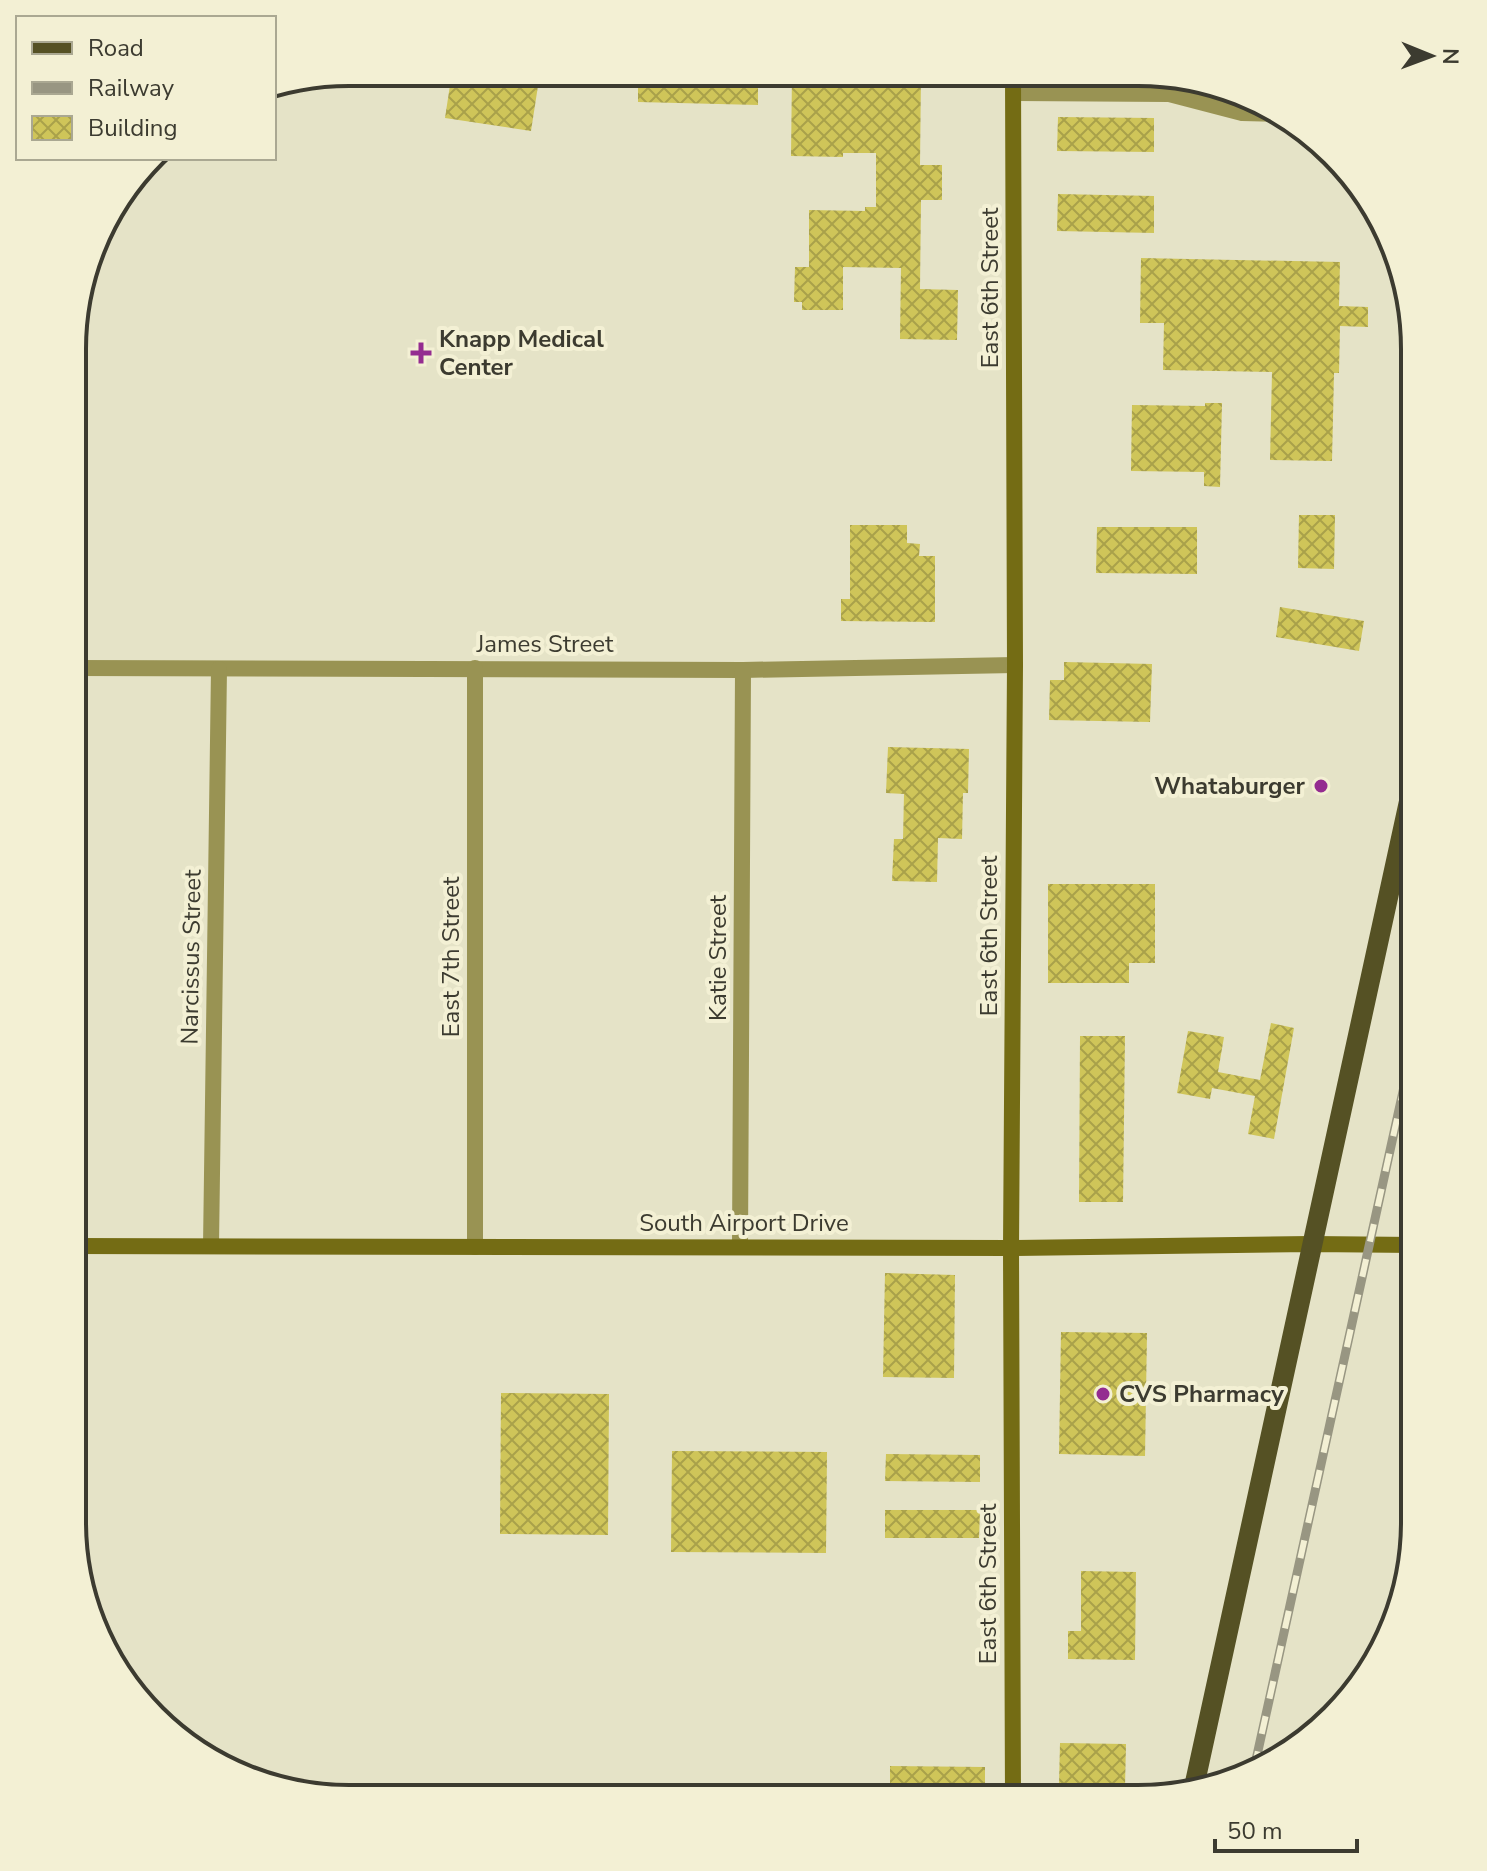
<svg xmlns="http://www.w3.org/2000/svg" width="1487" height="1871" viewBox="0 0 1487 1871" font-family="'Nunito Sans',sans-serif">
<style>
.building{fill:url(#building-cross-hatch)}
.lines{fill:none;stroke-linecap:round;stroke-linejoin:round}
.street{stroke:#999353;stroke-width:16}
.secondary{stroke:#746c14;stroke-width:16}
.primary{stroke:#555124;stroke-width:20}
.rail-casing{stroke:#989682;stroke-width:9}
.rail{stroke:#f3f0d4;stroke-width:6;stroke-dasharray:18;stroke-linecap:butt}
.poi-dot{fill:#942c90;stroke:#f3f0d4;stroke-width:3}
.labels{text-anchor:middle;stroke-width:8;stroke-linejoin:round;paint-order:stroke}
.street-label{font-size:24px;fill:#3c3b30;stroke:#f3f0d4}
.poi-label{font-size:24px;font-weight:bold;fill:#3c3b30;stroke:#f3f0d4;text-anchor:start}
.rim{fill:none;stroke:#3c3b30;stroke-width:4}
</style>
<defs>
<pattern id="building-cross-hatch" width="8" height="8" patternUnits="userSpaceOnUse" patternTransform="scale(2)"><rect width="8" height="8" fill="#cfc559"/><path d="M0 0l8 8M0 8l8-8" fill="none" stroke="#a9a14a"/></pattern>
</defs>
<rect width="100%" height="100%" fill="#e5e3c7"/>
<!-- building -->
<g class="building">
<path d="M452,72l88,1 -9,58 -86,-13z"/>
<path d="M638,73h120v32l-120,-3z"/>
<path d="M792,73l129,1 -1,91h22v35h-21l-1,89 38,1 -1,50 -57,-1 1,-71 -58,-1v43h-41v-8h-8l1,-35h14v-57l56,1v-4h11v-54h-33v4l-52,-1z"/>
<path d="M1058,117l96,1v34l-97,-1z"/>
<path d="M1058,194l96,2v37l-97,-2z"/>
<path d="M1141,258l199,4 -1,44 29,1v20l-28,-1 -1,47h-5l-2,88 -62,-1 2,-88 -109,-2 1,-47h-24z"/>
<path d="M1205,403h17l-2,84 -16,-1v-14l-73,-1 1,-66 73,1z"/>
<path d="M1299,515h36l-1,54 -36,-1z"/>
<path d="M850,525h57v18l13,1 -1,12h16v66l-94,-1v-22h9z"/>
<path d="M1097,527h100v47l-101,-1z"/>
<path d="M1280,607l84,14 -5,30 -83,-14z"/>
<path d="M1064,662l88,2 -2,58 -101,-2 1,-40h14z"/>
<path d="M888,747l81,2 -1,44h-5l-1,46 -24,-1 -1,44 -45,-1 2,-42h9l1,-45 -18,-1z"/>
<path d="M1048,884h107v79h-26v20h-81z"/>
<path d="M1271,1023l23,5 -20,111 -26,-5 7,-38 -43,-8 -2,11 -33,-6 11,-62 36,6 -6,35 42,8z"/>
<path d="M1080,1036h45l-2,166h-44z"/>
<path d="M885,1273l70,2 -1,103 -71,-1z"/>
<path d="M1061,1332l86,1 -2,123 -86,-2z"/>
<path d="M501,1393l108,1 -1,141 -108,-1z"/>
<path d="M672,1451l155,1 -1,101 -155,-1z"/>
<path d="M886,1454l94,1v27l-95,-1z"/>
<path d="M885,1510h95l-1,28h-94z"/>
<path d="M1081,1571l55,1 -1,88 -67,-1v-28h13z"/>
<path d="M1060,1743l66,1 -1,43 -66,-2z"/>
<path d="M890,1766l95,1v26l-95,-1z"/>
</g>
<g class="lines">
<!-- street -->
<g class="street">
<path d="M1014,93l155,1 73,19 38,1"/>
<path d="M74,668l669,2 272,-5"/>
<path d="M211,1246l8,-577"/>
<path d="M740,1246l3,-576"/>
<path d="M475,1247v-579"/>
</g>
<!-- secondary -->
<g class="secondary">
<path d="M1013,74l2,591 -4,583 2,550"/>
<path d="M73,1246l938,2 300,-4 104,1"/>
</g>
<!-- primary -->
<path class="primary" d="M1194,1787l221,-1013"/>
<!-- rail casing -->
<g class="rail-casing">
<path id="rail" d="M1254,1769l161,-732"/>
</g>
<!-- rail -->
<use href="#rail" class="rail"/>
</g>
<!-- markers -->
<g class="poi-dot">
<path d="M417 341h8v8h8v8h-8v8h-8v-8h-8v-8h8z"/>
<circle cx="1321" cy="786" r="8"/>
<circle cx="1103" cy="1394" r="8"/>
</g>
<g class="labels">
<!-- street labels -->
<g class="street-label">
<text transform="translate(990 288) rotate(-90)" y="8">East 6th Street</text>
<text x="545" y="652">James Street</text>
<text transform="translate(989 936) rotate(-90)" y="8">East 6th Street</text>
<text transform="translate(191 957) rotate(-89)" y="8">Narcissus Street</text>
<text transform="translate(451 957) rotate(-90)" y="8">East 7th Street</text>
<text transform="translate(718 958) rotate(-90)" y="8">Katie Street</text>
<text x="744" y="1231">South Airport Drive</text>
<text transform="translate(988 1584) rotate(-90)" y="8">East 6th Street</text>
</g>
<!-- poi labels -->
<g class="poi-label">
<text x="439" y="347">Knapp Medical<tspan x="439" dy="28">Center</tspan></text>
<text x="1305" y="794" text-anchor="end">Whataburger</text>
<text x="1119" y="1402">CVS Pharmacy</text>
</g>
</g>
<!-- crop -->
<path d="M0 0H1487V1871H0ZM349 86H1138A263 263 0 0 1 1401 349V1522A263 263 0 0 1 1138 1785H349A263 263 0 0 1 86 1522V349A263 263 0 0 1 349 86Z" fill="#f3f0d4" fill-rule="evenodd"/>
<path class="rim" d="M349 86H1138A263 263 0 0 1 1401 349V1522A263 263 0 0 1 1138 1785H349A263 263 0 0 1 86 1522V349A263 263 0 0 1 349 86Z"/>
<!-- legend -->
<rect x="16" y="16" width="260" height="144" fill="#f3f0d4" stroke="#aaa892" stroke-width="2"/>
<rect x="32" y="42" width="40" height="12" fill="#555124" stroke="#aaa892" stroke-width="2"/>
<text x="88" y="56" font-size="24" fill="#3c3b30">Road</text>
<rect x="32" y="82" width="40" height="12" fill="#989682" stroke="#aaa892" stroke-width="2"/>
<text x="88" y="96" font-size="24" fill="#3c3b30">Railway</text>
<rect x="32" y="116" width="40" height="24" fill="url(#building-cross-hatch)" stroke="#aaa892" stroke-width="2"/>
<text x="88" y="136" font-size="24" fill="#3c3b30">Building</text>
<!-- north arrow -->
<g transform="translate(1431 56) rotate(91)" stroke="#f3f0d4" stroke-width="6" paint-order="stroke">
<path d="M0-6L14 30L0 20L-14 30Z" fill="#3c3b30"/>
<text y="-12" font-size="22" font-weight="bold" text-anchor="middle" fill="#3c3b30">N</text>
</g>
<!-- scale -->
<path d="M1215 1839v12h142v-12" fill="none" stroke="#3c3b30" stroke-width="4"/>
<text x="1227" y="1839" font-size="24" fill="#3c3b30" stroke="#f3f0d4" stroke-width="6" paint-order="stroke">50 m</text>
</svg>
